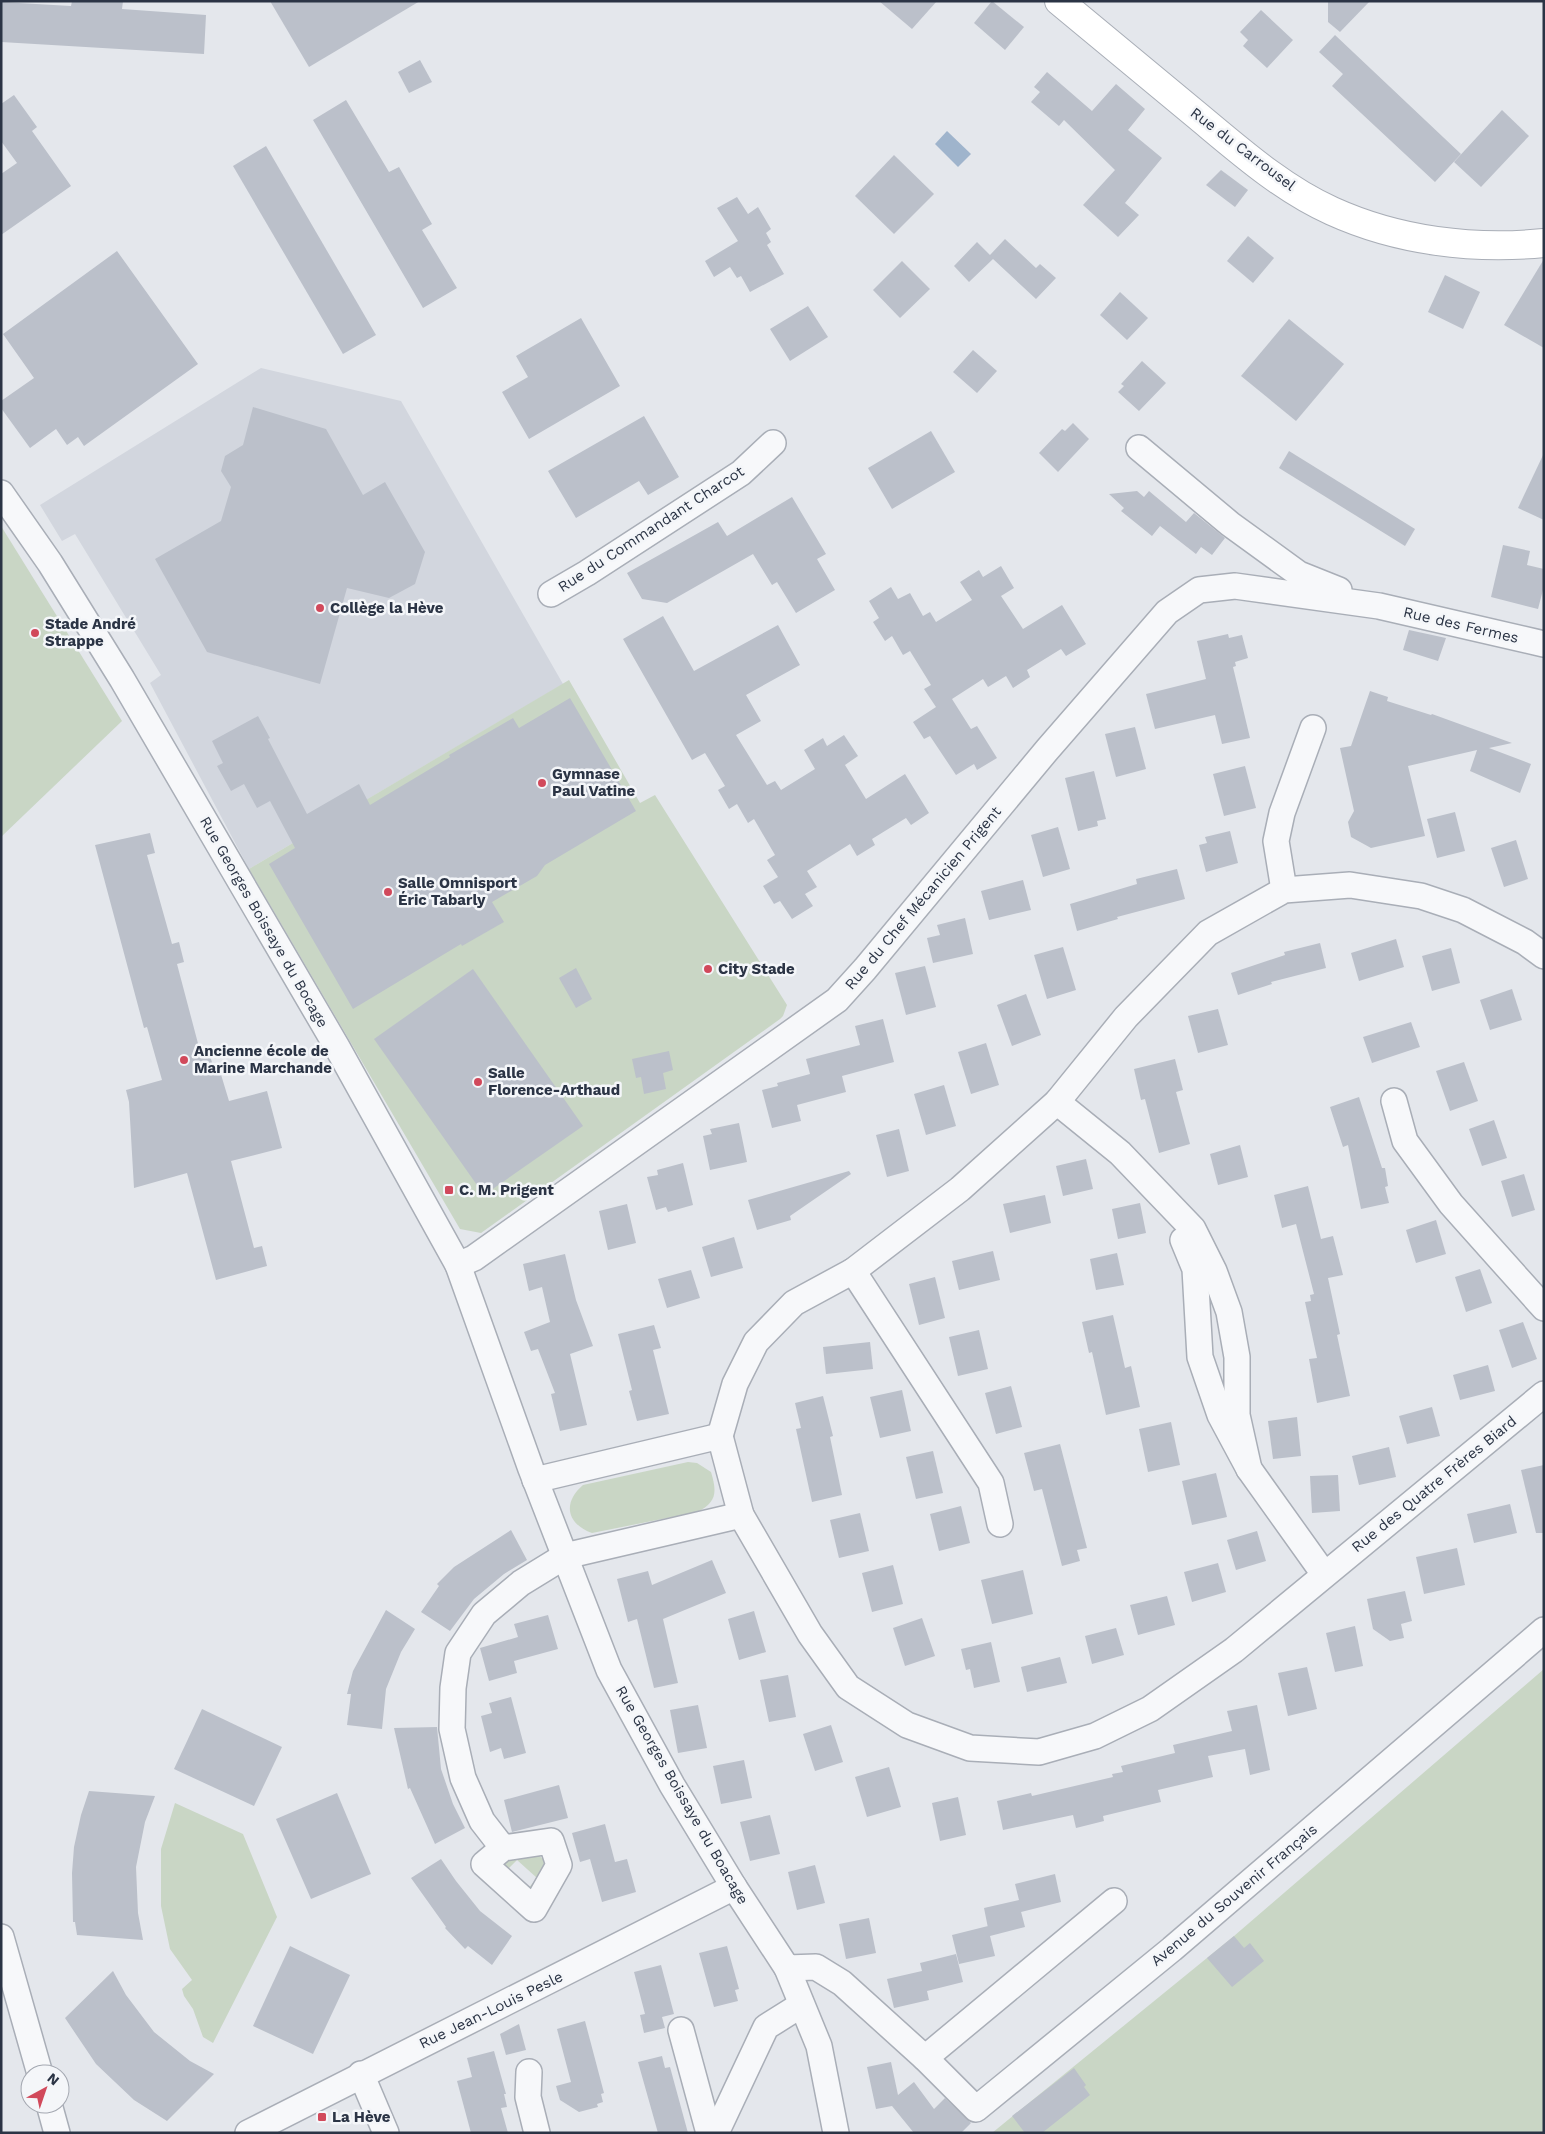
<svg xmlns="http://www.w3.org/2000/svg" width="1545" height="2134" viewBox="0 0 1545 2134" font-family="'Work Sans',sans-serif">
<style>
.built{fill:#d2d6de}
.green{fill:#c9d6c5}
.water{fill:#9fb4cc}
.building{fill:#bbc0ca}
.lines{fill:none;stroke-linecap:round;stroke-linejoin:round}
.street-casing{stroke:#a9aeb7;stroke-width:28}
.secondary-casing{stroke:#a9aeb7;stroke-width:30}
.street{stroke:#f7f8fa;stroke-width:25}
.secondary{stroke:#fff;stroke-width:28}
.poi-dot{fill:#d1495b;stroke:#f4f6f9;stroke-width:2}
.labels{text-anchor:middle;stroke-width:5;stroke-linejoin:round;paint-order:stroke}
.street-label{font-size:15px;fill:#2b3445;stroke:#f4f6f9}
.poi-label{font-size:15px;font-weight:bold;fill:#2b3445;stroke:#f4f6f9;text-anchor:start}
</style>
<rect width="100%" height="100%" fill="#e4e7ec"/>
<!-- built -->
<path class="built" d="M261,368l140,33 162,283 -314,185 -99,-186 11,-8 -86,-141 -13,7 -22,-36z"/>
<!-- green -->
<g class="green">
<path d="M1,526l121,195 -121,116z"/>
<path d="M569,680l71,123 15,-8 132,210 -4,11 -3,3 -299,214 -21,-4 -211,-360z"/>
<path d="M688,1462l9,1 14,9c6,20 6,30 -14,40l-105,21c-25,-9 -30,-30 -9,-48z"/>
<path d="M1544,1669v464h-552l242,-197z"/>
<path d="M175,1803l68,31 34,83 -64,126 -10,-6 -10,-28 -9,-13 -2,-7 10,-9 -22,-31 -9,-43v-57z"/>
<path d="M537,1854l6,5 2,8 -13,26 -6,-2 11,-13 -20,-18 -12,12 -2,-6 6,-7z"/>
</g>
<!-- water -->
<path class="water" d="M947,131l24,23 -13,13 -23,-23z"/>
<!-- building -->
<g class="building">
<path d="M72,1h51l-1,8 84,6 -2,39 -203,-12v-40l70,4z"/>
<path d="M270,1h150l-111,66z"/>
<path d="M879,1h58l-25,28z"/>
<path d="M992,1l32,26 -19,23 -31,-27z"/>
<path d="M1328,1h42l-30,31 -12,-10z"/>
<path d="M1261,10l32,30 -26,28 -24,-22 5,-6 -8,-8z"/>
<path d="M1335,35l126,119 -26,28 -103,-96 11,-12 -24,-22z"/>
<path d="M420,60l12,22 -23,11 -11,-21z"/>
<path d="M1047,72l45,39 24,-27 29,25 -17,21 34,28 -37,45 14,12 -21,22 -35,-32 32,-35 -51,-50 -5,6 -28,-24 9,-10 -6,-5z"/>
<path d="M14,95l23,32 -5,4 39,55 -70,49v-61l16,-11 -16,-22v-37z"/>
<path d="M346,100l43,72 10,-5 33,57 -10,6 35,58 -34,20 -110,-188z"/>
<path d="M1502,110l27,26 -48,51 -27,-25z"/>
<path d="M266,146l110,189 -33,19 -110,-188z"/>
<path d="M894,155l40,39 -40,40 -39,-38z"/>
<path d="M1221,170l27,20 -13,17 -29,-22z"/>
<path d="M737,197l11,17 10,-7 13,22 -5,4 5,9 -4,3 17,29 -34,18 -9,-16 -4,2 -7,-11 -16,10 -9,-16 33,-20 -21,-33z"/>
<path d="M1248,236l26,22 -21,25 -26,-22z"/>
<path d="M1005,239l31,29 4,-4 16,14 -20,21 -43,-40 -24,23 -15,-16 23,-24 13,13z"/>
<path d="M117,251l81,113 -114,82 -6,-9 -11,8 -11,-16 -26,19 -29,-40v-7l33,-23 -31,-44z"/>
<path d="M1544,259v89l-40,-23z"/>
<path d="M902,261l28,28 -30,29 -27,-28z"/>
<path d="M1445,275l35,17 -17,37 -35,-17z"/>
<path d="M1120,292l28,26 -21,22 -27,-25z"/>
<path d="M808,306l20,31 -38,24 -20,-32z"/>
<path d="M581,318l39,68 -91,53 -27,-47 26,-15 -12,-21z"/>
<path d="M1289,319l55,45 -48,57 -55,-45z"/>
<path d="M973,350l24,21 -20,22 -24,-21z"/>
<path d="M1142,361l24,22 -27,28 -21,-19 6,-6 -3,-2z"/>
<path d="M253,407l73,22 37,66 22,-13 40,70 -10,32 -26,14 -42,-10 -27,96 -113,-32 -52,-93 66,-38 10,-34 -10,-16 4,-15 18,-11z"/>
<path d="M644,416l35,61 -31,18 -9,-14 -63,37 -28,-47z"/>
<path d="M1073,423l16,16 -31,33 -19,-19 23,-24 3,2z"/>
<path d="M931,431l24,41 -63,37 -24,-41z"/>
<path d="M1289,451l126,78 -10,17 -126,-78z"/>
<path d="M1544,453v67l-26,-12z"/>
<path d="M1137,491l7,6 5,-6 37,31 8,-9 31,25 -13,17 -11,-8 -5,7 -36,-28 -8,10 -31,-25 3,-3 -15,-14z"/>
<path d="M792,497l34,57 -9,5 18,31 -39,23 -19,-31 -5,3 -19,-31 -86,49 -25,-4 -15,-26 91,-51 9,14z"/>
<path d="M1503,545l27,6 -3,14 17,4v17l-6,23 -47,-12z"/>
<path d="M1001,566l13,22 -13,8 22,33 39,-24 24,39 -20,12 -5,-7 -34,21 3,7 -17,11 -7,-12 -18,11 -5,-8 -31,20 19,30 6,-3 20,32 -20,12 -3,-6 -18,11 -26,-39 -6,3 -11,-17 23,-15 -12,-18 7,-4 -21,-34 -7,4 -11,-19 -7,5 -12,-19 6,-4 -10,-17 22,-14 7,12 12,-6 13,23 7,-4 6,10 36,-22 -12,-18 19,-12 4,7z"/>
<path d="M663,616l31,55 84,-46 22,40 -54,30 15,26 -25,14 31,50 8,-4 6,9 34,-21 -11,-19 19,-12 4,8 17,-11 14,21 -13,9 21,34 39,-25 24,39 -18,12 -5,-7 -34,21 3,6 -18,11 -7,-12 -43,27 10,16 -12,7 8,12 -21,13 -12,-18 -6,3 -11,-18 15,-9 -11,-17 8,-5 -21,-36 -6,4 -11,-19 -8,5 -11,-19 7,-4 -20,-33 -13,7 -69,-121z"/>
<path d="M1409,630l37,8 -8,23 -35,-11z"/>
<path d="M1228,634l1,4 13,-3 6,23 -13,4 1,4 -3,1 17,71 -28,6 -7,-29 -60,14 -9,-35 60,-15 -9,-38z"/>
<path d="M1370,691l18,6 -1,4 44,14 1,-1 80,29 -23,5 42,16 -11,29 -50,-22 7,-21 -69,16 17,70 -54,12 -20,-11 -3,-15 6,-11 -14,-63 11,-2z"/>
<path d="M570,698l66,113 -91,54 -8,11 -45,26 12,20 -42,24 -1,-2 -108,65 -84,-145 26,-16 -25,-47 -13,7 -13,-24 -13,7 -14,-25 6,-3 -11,-22 46,-25 12,22 -2,1 39,75 52,-30 11,21 80,-48 -1,-2 64,-37 6,10z"/>
<path d="M1135,727l11,42 -30,8 -11,-43z"/>
<path d="M1245,766l11,42 -32,8 -11,-42z"/>
<path d="M1094,771l12,48 -9,2 1,5 -20,5 -13,-53z"/>
<path d="M1455,812l10,39 -28,7 -10,-39z"/>
<path d="M1058,827l12,42 -27,8 -12,-42z"/>
<path d="M1230,831l8,32 -32,9 -7,-27 8,-2 -2,-6z"/>
<path d="M150,833l5,20 -8,2 25,89 7,-2 5,20 -7,2 23,87 8,-2 6,20 5,-1 10,33 38,-10 15,57 -51,13 23,87 8,-2 5,20 -51,14 -29,-107 -53,15 -5,-86 -3,-12 36,-10 -15,-53 -3,1 -49,-183z"/>
<path d="M1516,840l12,39 -24,8 -13,-39z"/>
<path d="M1177,869l8,30 -68,18 1,2 -41,12 -7,-27 67,-20 -1,-5z"/>
<path d="M1023,880l8,30 -42,10 -8,-29z"/>
<path d="M965,918l8,36 -40,9 -6,-25 13,-3 -3,-10z"/>
<path d="M1396,939l8,28 -45,14 -8,-28z"/>
<path d="M1320,943l6,25 -55,14 1,2 -34,11 -7,-22 54,-18 -1,-3z"/>
<path d="M1063,947l13,43 -29,9 -13,-44z"/>
<path d="M1451,948l9,35 -28,8 -10,-35z"/>
<path d="M925,966l11,41 -30,8 -11,-42z"/>
<path d="M576,968l16,31 -16,9 -17,-30z"/>
<path d="M473,969l110,157 -99,69 -110,-156z"/>
<path d="M1512,989l10,31 -32,10 -10,-30z"/>
<path d="M1026,994l15,41 -29,11 -15,-41z"/>
<path d="M1218,1009l10,36 -30,8 -10,-37z"/>
<path d="M883,1019l11,43 -52,14 4,16 -49,13 4,16 -29,7 -10,-38 16,-4 -1,-3 33,-9 -4,-15 54,-14 -5,-19z"/>
<path d="M1411,1022l9,25 -48,16 -9,-26z"/>
<path d="M986,1043l13,42 -28,9 -13,-42z"/>
<path d="M669,1051l4,19 -10,3 3,16 -22,5 -3,-17 -5,1 -4,-19z"/>
<path d="M1175,1059l8,31 -7,2 14,52 -31,9 -14,-54 -4,1 -7,-31z"/>
<path d="M1464,1062l14,39 -28,10 -14,-40z"/>
<path d="M944,1085l12,41 -30,9 -12,-41z"/>
<path d="M1359,1097l23,71h3l3,18 -3,1 4,16 -28,6 -13,-64 -5,2 -13,-40z"/>
<path d="M1494,1120l13,38 -25,8 -13,-37z"/>
<path d="M739,1123l8,39 -37,8 -7,-34 9,-2 -2,-5z"/>
<path d="M899,1129l10,42 -22,6 -11,-42z"/>
<path d="M1240,1145l8,32 -30,8 -8,-31z"/>
<path d="M1086,1159l7,30 -30,7 -7,-30z"/>
<path d="M683,1163l10,42 -25,7 -2,-5 -10,3 -9,-33 11,-2 -1,-5z"/>
<path d="M849,1171l2,3 -61,42 1,4 -34,10 -9,-30z"/>
<path d="M1524,1174l11,36 -23,7 -11,-36z"/>
<path d="M1308,1186l13,53 12,-3 10,39 -15,3 12,56 -3,1 13,61 -33,7 -8,-44 8,-1 -12,-56 6,-1 -1,-6 4,-1 -18,-70 -14,4 -8,-33z"/>
<path d="M1045,1195l6,28 -41,10 -7,-29z"/>
<path d="M1140,1203l6,30 -28,6 -6,-30z"/>
<path d="M627,1204l9,39 -28,7 -9,-39z"/>
<path d="M1436,1220l10,34 -30,9 -10,-33z"/>
<path d="M734,1237l9,31 -32,9 -9,-30z"/>
<path d="M993,1251l7,29 -41,10 -7,-29z"/>
<path d="M1117,1253l7,32 -28,5 -6,-31z"/>
<path d="M565,1254l11,46 17,46 -23,8 17,71 -27,6 -9,-37 4,-1 -17,-44 -7,2 -7,-19 26,-10 -8,-35 -13,4 -6,-27z"/>
<path d="M1480,1269l12,34 -26,9 -11,-35z"/>
<path d="M691,1270l9,28 -33,10 -9,-29z"/>
<path d="M935,1277l10,41 -26,7 -10,-41z"/>
<path d="M1113,1315l12,53 6,-2 9,41 -34,8 -14,-63 -3,1 -7,-31z"/>
<path d="M1523,1322l14,37 -25,9 -13,-38z"/>
<path d="M654,1325l7,23 -8,2 16,64 -32,7 -8,-30 3,-1 -14,-56z"/>
<path d="M979,1330l9,39 -30,7 -9,-39z"/>
<path d="M870,1342l3,27 -47,5 -3,-27z"/>
<path d="M1488,1365l7,26 -35,9 -7,-25z"/>
<path d="M1011,1386l11,41 -26,7 -11,-41z"/>
<path d="M902,1390l9,41 -31,7 -10,-41z"/>
<path d="M823,1396l10,40 -3,1 12,58 -30,7 -16,-73 5,-1 -6,-25z"/>
<path d="M1432,1407l8,29 -33,8 -8,-28z"/>
<path d="M1297,1417l4,39 -28,3 -5,-38z"/>
<path d="M1171,1422l9,43 -32,7 -9,-43z"/>
<path d="M1060,1444l27,104 -10,2 3,11 -18,5 -20,-77 -8,2 -10,-38z"/>
<path d="M1389,1447l7,30 -37,8 -7,-29z"/>
<path d="M933,1451l10,42 -27,6 -10,-42z"/>
<path d="M1544,1465v68h-8l-15,-63z"/>
<path d="M1216,1473l11,44 -35,8 -10,-44z"/>
<path d="M1338,1475l2,36 -28,2 -2,-37z"/>
<path d="M1510,1504l7,29 -43,10 -7,-29z"/>
<path d="M961,1506l9,37 -31,8 -9,-37z"/>
<path d="M860,1513l9,38 -30,7 -9,-38z"/>
<path d="M511,1530l16,30 -23,14 -30,25 -24,32 -29,-19 18,-26 -2,-2 17,-17z"/>
<path d="M1257,1531l9,30 -30,9 -9,-30z"/>
<path d="M1457,1548l8,37 -41,9 -8,-37z"/>
<path d="M712,1560l14,33 -63,26 15,64 -24,5 -17,-69 -9,3 -11,-43 31,-8 4,14z"/>
<path d="M1218,1563l8,29 -34,10 -8,-30z"/>
<path d="M893,1565l10,39 -31,8 -10,-39z"/>
<path d="M1023,1570l10,44 -41,10 -11,-44z"/>
<path d="M1405,1591l7,30 -11,3 3,14 -14,3 -17,-12 -6,-30z"/>
<path d="M1167,1596l8,29 -37,10 -8,-30z"/>
<path d="M386,1610l29,19 -14,23 -15,37 -4,40 -35,-4 4,-31h-4l6,-23z"/>
<path d="M754,1611l12,41 -27,8 -11,-41z"/>
<path d="M548,1615l10,34 -44,12 3,12 -28,8 -9,-33 38,-11 -4,-13z"/>
<path d="M922,1618l13,38 -30,10 -12,-38z"/>
<path d="M1355,1626l8,40 -28,6 -9,-39z"/>
<path d="M1116,1628l8,27 -32,9 -7,-28z"/>
<path d="M991,1642l9,40 -26,6 -4,-19 -4,1 -5,-21z"/>
<path d="M1060,1657l7,26 -40,9 -6,-25z"/>
<path d="M1307,1667l10,42 -29,7 -10,-43z"/>
<path d="M788,1675l8,42 -27,5 -9,-42z"/>
<path d="M511,1697l15,56 -22,6 -3,-11 -11,4 -9,-36 11,-3 -3,-10z"/>
<path d="M698,1705l9,43 -29,5 -8,-43z"/>
<path d="M1257,1705l13,65 -20,5 -5,-26 -37,7 5,21 -55,13 3,12 -58,14 1,5 -28,7 -3,-13 -70,15 -6,-29 34,-8 1,3 81,-19 -1,-3 11,-2 -2,-6 54,-13 -2,-8 59,-14 -5,-20z"/>
<path d="M202,1709l80,38 -28,59 -80,-37z"/>
<path d="M831,1725l12,37 -28,9 -12,-37z"/>
<path d="M437,1727l4,42 12,35 12,24 -30,16 -25,-56 -2,1 -14,-61z"/>
<path d="M744,1760l8,38 -31,6 -8,-38z"/>
<path d="M889,1767l12,40 -34,10 -12,-40z"/>
<path d="M559,1785l9,33 -56,14 -8,-32z"/>
<path d="M89,1791l66,5 -10,26 -9,45 2,46 5,27 -66,-5 -2,-13h-2l-1,-49 2,-26 7,-32z"/>
<path d="M337,1793l34,81 -60,25 -35,-80z"/>
<path d="M958,1797l8,38 -26,6 -8,-38z"/>
<path d="M770,1815l10,39 -30,7 -10,-39z"/>
<path d="M605,1824l10,38 12,-3 9,33 -34,10 -12,-43 -10,3 -8,-29z"/>
<path d="M441,1859l15,22 24,30 32,25 -20,29 -24,-19 -3,3 -20,-21 1,-1 -35,-49z"/>
<path d="M815,1865l10,38 -28,7 -9,-38z"/>
<path d="M1055,1874l6,28 -40,10 -2,-8 6,23 -35,9 5,20 -36,8 -7,-29 36,-9v2l-4,-20 35,-8 -4,-16z"/>
<path d="M869,1918l7,35 -30,6 -7,-35z"/>
<path d="M1234,1936l10,12 6,-5 14,18 -32,26 -25,-29z"/>
<path d="M290,1946l60,29 -37,79 -60,-28z"/>
<path d="M727,1946l12,43 -4,1 3,11 -24,6 -15,-54z"/>
<path d="M956,1954l7,28 -36,9 2,9 -35,8 -7,-29 35,-8 -2,-8z"/>
<path d="M661,1965l13,49 -12,3 3,11 -21,5 -4,-18 5,-1 -11,-42z"/>
<path d="M113,1971l13,24 28,37 36,29 24,13 -47,47 -33,-21 -38,-36 -31,-46z"/>
<path d="M585,2021l19,72 -3,1 2,8 -6,2 1,3 -19,5 -19,-12 -4,-14 15,-4 -14,-53z"/>
<path d="M519,2024l7,26 -20,5 -6,-21z"/>
<path d="M494,2051l12,43h-2l3,13 -6,1 7,25h-37l-14,-52 15,-4 -5,-19z"/>
<path d="M662,2056l3,12 5,-1 18,66h-30l-20,-71z"/>
<path d="M891,2062l7,33 16,-13 20,27 11,-11 26,25 -10,10h-47l-22,-27 -16,3 -9,-42z"/>
<path d="M1074,2068l12,17 -2,2 6,8 -48,38h-17l-13,-17z"/>
</g>
<g class="lines">
<!-- street casing -->
<g class="street-casing">
<g id="street">
<path d="M1139,448l91,76 69,50 40,16"/>
<path d="M1,493l49,70 72,116 215,368 121,218 73,204 78,201 63,115 62,102 53,81 29,-1 26,16 83,75 189,-157"/>
<path d="M551,594l36,-21 154,-100 32,-30"/>
<path d="M1284,890l-8,-49 6,-28 31,-85"/>
<path d="M1394,1101l11,40 46,63 93,104"/>
<path d="M1057,1102l63,51 73,76 21,42 15,41 8,45v58l12,54"/>
<path d="M1183,1240l12,29 5,88 20,58 29,54 75,105"/>
<path d="M458,1265l16,-7 363,-258 28,-31 182,-219 120,-138 32,-22 36,-4 144,20 165,38"/>
<path d="M853,1271l138,212 9,41"/>
<path d="M720,1436l21,79 69,119 38,53 59,38 63,23 69,4 56,-16 55,-27 84,-59 310,-256"/>
<path d="M720,1436l15,-52 21,-42 38,-39 59,-32 107,-82 97,-87 69,-85 82,-84 76,-43 66,-5 71,11 42,14 62,32 19,14"/>
<path d="M535,1480l185,-44"/>
<path d="M503,1848l48,-7 8,24 -25,44 -50,-45 19,-16 -21,-27 -19,-43 -11,-49 1,-41 5,-35 26,-39 37,-31 44,-27 176,-41"/>
<path d="M1,1937l39,137"/>
<path d="M787,1968l32,78 17,87"/>
<path d="M681,2030l28,103"/>
<path d="M925,2058l51,51 196,-160 372,-319"/>
<path d="M529,2072l-1,25 9,36"/>
<path d="M361,2074l25,59"/>
<path d="M49,2104l8,29"/>
<path d="M248,2133l486,-246"/>
<path d="M716,2133l50,-106 35,-22"/>
</g>
</g>
<!-- secondary casing -->
<g class="secondary-casing">
<path id="secondary" d="M1059,1c47,39 94,78 140,116 42,35 84,72 133,94 66,30 141,39 212,32"/>
</g>
<!-- street -->
<use href="#street" class="street"/>
<!-- secondary -->
<use href="#secondary" class="secondary"/>
</g>
<!-- markers -->
<g class="poi-dot">
<circle cx="320" cy="608" r="5"/>
<circle cx="35" cy="633" r="5"/>
<circle cx="542" cy="783" r="5"/>
<circle cx="388" cy="892" r="5"/>
<circle cx="708" cy="969" r="5"/>
<circle cx="184" cy="1060" r="5"/>
<circle cx="478" cy="1082" r="5"/>
<rect x="444" y="1185" width="10" height="10" rx="2.5"/>
<rect x="317" y="2112" width="10" height="10" rx="2.5"/>
</g>
<g class="labels">
<!-- street labels -->
<g class="street-label">
<text transform="translate(1243 149) rotate(37)" y="5">Rue du Carrousel</text>
<text transform="translate(651 529) rotate(-33)" y="5">Rue du Commandant Charcot</text>
<text transform="translate(1461 625) rotate(13)" y="5">Rue des Fermes</text>
<text transform="translate(923 898) rotate(-50)" y="5">Rue du Chef Mécanicien Prigent</text>
<text transform="translate(264 922) rotate(60)" y="5">Rue Georges Boissaye du Bocage</text>
<text transform="translate(1434 1484) rotate(-39)" y="5">Rue des Quatre Frères Biard</text>
<text transform="translate(682 1795) rotate(60)" y="5">Rue Georges Boissaye du Boacage</text>
<text transform="translate(1234 1895) rotate(-40)" y="5">Avenue du Souvenir Français</text>
<text transform="translate(491 2010) rotate(-26)" y="5">Rue Jean-Louis Pesle</text>
</g>
<!-- poi labels -->
<g class="poi-label">
<text x="330" y="613">Collège la Hève</text>
<text x="45" y="629">Stade André<tspan x="45" dy="17">Strappe</tspan></text>
<text x="552" y="779">Gymnase<tspan x="552" dy="17">Paul Vatine</tspan></text>
<text x="398" y="888">Salle Omnisport<tspan x="398" dy="17">Éric Tabarly</tspan></text>
<text x="718" y="974">City Stade</text>
<text x="194" y="1056">Ancienne école de<tspan x="194" dy="17">Marine Marchande</tspan></text>
<text x="488" y="1078">Salle<tspan x="488" dy="17">Florence-Arthaud</tspan></text>
<text x="459" y="1195">C. M. Prigent</text>
<text x="332" y="2122">La Hève</text>
</g>
</g>
<!-- border -->
<rect width="1545" height="2134" fill="none" stroke="#2b3445" stroke-width="5"/>
<!-- north arrow -->
<g transform="translate(45 2089) rotate(40)"><circle r="24" fill="#f4f6f9" stroke="#a4a8b1"/>
<path d="M0-4L9 19L0 12L-9 19Z" fill="#d1495b"/>
<text y="-8" font-size="14" font-weight="bold" text-anchor="middle" fill="#2b3445">N</text>
</g>
</svg>
